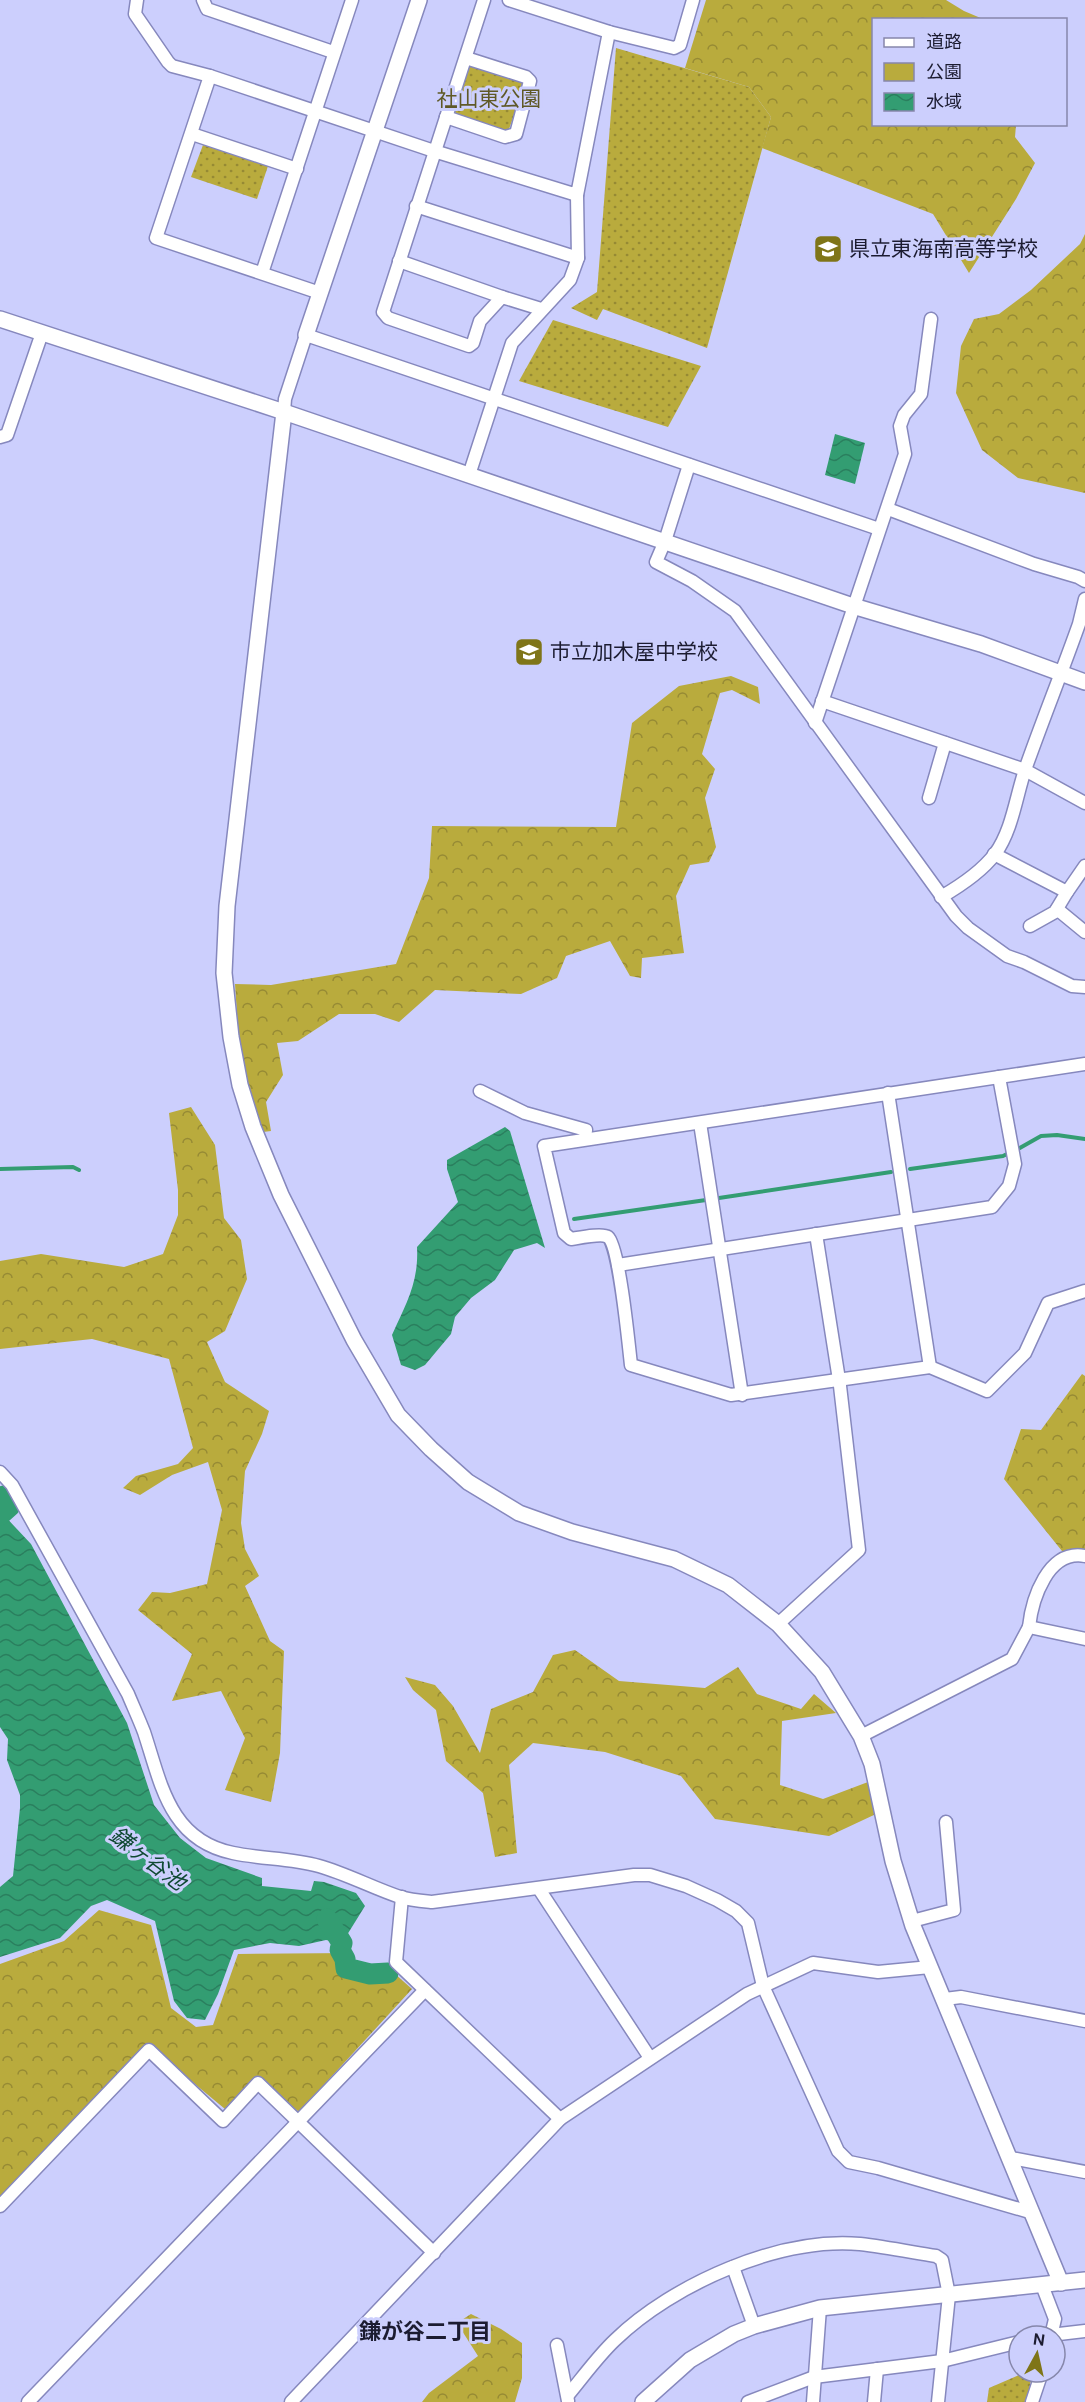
<svg xmlns="http://www.w3.org/2000/svg" width="1085" height="2402" viewBox="0 0 1085 2402" font-family="'DM Sans','Noto Sans JP',sans-serif">
<style>
.green{fill:url(#green-dots)}
.forest{fill:url(#forest-crowns)}
.water{fill:url(#water-waves)}
.lines{fill:none;stroke-linecap:round;stroke-linejoin:round}
.stream{stroke:#339d72;stroke-width:4}
.river{stroke:#339d72;stroke-width:21}
.minor-casing{stroke:#8688bd;stroke-width:15}
.tertiary-casing{stroke:#8688bd;stroke-width:18}
.minor{stroke:#fff;stroke-width:12}
.tertiary{stroke:#fff;stroke-width:15}
.labels{text-anchor:middle;stroke-width:6;stroke-linejoin:round;paint-order:stroke}
.park-label{font-size:21px;fill:#5f5927;stroke:#cccffd}
.poi-label{font-size:21px;fill:#1c1c31;stroke:#cccffd;text-anchor:start}
.water-label{font-size:22px;font-style:italic;fill:#0f4932;stroke:#cccffd}
.neighbourhood-label{font-size:22px;font-weight:bold;fill:#1c1c31;stroke:#cccffd}
</style>
<defs>
<pattern id="green-dots" width="8" height="8" patternUnits="userSpaceOnUse" patternTransform="scale(1.5)"><rect width="8" height="8" fill="#b9ab3d"/><path d="M2 2h.1M6 6h.1" fill="none" stroke="#968a34" stroke-width="1.8" stroke-linecap="round"/></pattern>
<pattern id="forest-crowns" width="20" height="18" patternUnits="userSpaceOnUse" patternTransform="scale(1.5)"><rect width="20" height="18" fill="#b9ab3d"/><path d="M2 6a3 3 0 1 1 6 0M12 15a3 3 0 1 1 6 0" fill="none" stroke="#968a34"/></pattern>
<pattern id="water-waves" width="16" height="10" patternUnits="userSpaceOnUse" patternTransform="scale(1.5)"><rect width="16" height="10" fill="#339d72"/><path d="M0 5q4-4 8 0t8 0" fill="none" stroke="#2a7f5e"/></pattern>
</defs>
<rect width="100%" height="100%" fill="#cccffd"/>
<!-- green -->
<g class="green">
<path d="M616,48l133,39 22,30 -64,231 -104,-39 -6,11 -26,-12 26,-16z"/>
<path d="M474,65l48,17 2,6 -15,41 -5,3 -48,-17 -2,-6 14,-41z"/>
<path d="M203,145l65,21 -11,33 -66,-22z"/>
<path d="M553,320l148,46 -33,61 -149,-46z"/>
<path d="M1026,2372h7l-7,30h-39l2,-14z"/>
</g>
<!-- forest -->
<g class="forest">
<path d="M706,0h240l18,11 19,8 -109,1v104l142,1 -1,12 20,26 -19,36 -47,74 -36,-59 -171,-66 9,-31 -22,-30 -64,-19z"/>
<path d="M1085,234v259l-67,-15 -36,-28 -26,-57 5,-47 13,-27 25,-5 32,-24 49,-46z"/>
<path d="M731,676l27,11 2,17 -28,-14 -12,3 -18,61 13,15 -10,29 11,49 -7,15 -19,3 -14,31 8,57 -42,5 -1,20 -11,-2 -20,-35 -44,15 -9,22 -36,16 -86,-4 -36,32 -24,-8h-36l-41,27 -21,2 6,32 -17,27 5,29 -8,1 -13,-37 -11,-51 -4,-60 36,1 125,-21 33,-86 3,-52 184,1 16,-104 47,-37z"/>
<path d="M191,1107l24,38 9,73 17,22 6,39 -22,52 -18,11 18,40 44,29 -7,23 -17,37 -4,52 4,26 14,27 -14,10 25,55 14,10 -4,102 -9,49 -46,-12 20,-52 -24,-47 -49,10 20,-47 -54,-44 14,-18 18,1 37,-9 15,-74 -14,-48 -36,13 -32,20 -17,-7 13,-12 42,-12 15,-16 -24,-89 -77,-20 -92,10v-88l41,-7 83,13 39,-13 15,-39v-25l-9,-77z"/>
<path d="M1082,1374l3,2v184l-23,-9 -58,-72 17,-50 20,1z"/>
<path d="M575,1650l44,31 86,7 33,-21 19,27 44,15 13,-15 22,19 -54,8 -2,64 43,14 45,-17 8,32 -47,22 -114,-17 -34,-43 -76,-24 -72,-9 -24,22 8,88 -22,4 -12,-64 -37,-32 -10,-51 -23,-20 -8,-13 30,8 18,21 27,47 11,-44 42,-17 20,-37z"/>
<path d="M99,1910l52,15 20,83 25,19 17,-2 25,-71 115,-1 -2,22 35,5 8,-7 18,16 -113,123 -40,-33 -34,30 -76,-63 -149,151v-233l64,-23z"/>
<path d="M471,2314l30,15 21,14v35l-7,24h-93l7,-9 49,-37 -21,-33z"/>
</g>
<!-- water -->
<g class="water">
<path d="M835,434l30,9 -10,41 -30,-9z"/>
<path d="M505,1127l5,4 35,117 -8,-5 -23,7 -19,30 -24,18 -16,19 -4,17 -26,31 -10,5 -14,-5 -9,-30c14,-31 27,-53 25,-88l41,-45 -11,-33v-9z"/>
<path d="M0,1511l31,33 96,179 27,82 26,33 26,20 56,20v8l49,5 3,-10 10,1 32,11 9,13 -23,37 -16,-3 -27,6 -29,-3 -36,7 -16,44 -13,26 -18,-2 -13,-17 -19,-80 -48,-21 -16,6 -31,32 -60,19v-70l13,-11 7,-68v-13l-13,-35 1,-21 -8,-12z"/>
</g>
<g class="lines">
<!-- stream -->
<g class="stream">
<path d="M1018,1149l23,-13 16,-1 28,4"/>
<path d="M0,1169l73,-2 6,3"/>
<path d="M910,1169l93,-13 6,-3"/>
<path d="M719,1198l172,-26"/>
<path d="M574,1219l132,-19"/>
</g>
<!-- river -->
<g class="river">
<path d="M0,1515l9,-8 -5,-11"/>
<path d="M327,1919l15,24 -2,7 5,9 1,9 24,6 18,-1"/>
</g>
<!-- minor casing -->
<g class="minor-casing">
<g id="minor">
<path d="M137,0l-2,14 33,48 4,4 38,10 -54,162 164,55"/>
<path d="M203,0l4,9 126,43"/>
<path d="M484,0l-101,312 5,6 81,28 4,-3 7,-22 22,-24 39,12"/>
<path d="M509,0l100,32 65,16 6,-3 13,-45"/>
<path d="M210,76l224,75 143,44 32,-163"/>
<path d="M446,117l59,20 11,-3 14,-53 -4,-4 -60,-19"/>
<path d="M192,134l105,35"/>
<path d="M416,206l162,52"/>
<path d="M399,261l103,36"/>
<path d="M262,273l90,-273"/>
<path d="M284,412l1,-13 21,-64 573,194"/>
<path d="M0,437l7,-2 35,-102"/>
<path d="M689,465l-24,76 -9,21 36,19 43,30 221,305 12,12 39,28 17,6 48,24 13,1"/>
<path d="M469,475l43,-132 58,-63 8,-22 -1,-63"/>
<path d="M888,509l146,55 44,13 7,4"/>
<path d="M822,701l203,69 60,33"/>
<path d="M815,723l90,-269 -5,-28 4,-11 17,-21 10,-75"/>
<path d="M929,798l16,-55"/>
<path d="M994,854l73,38 18,-26"/>
<path d="M941,897c19,-11 41,-26 54,-43 18,-25 21,-59 31,-87 17,-48 36,-95 53,-143l6,-25"/>
<path d="M1057,909l28,23"/>
<path d="M1030,926l25,-14 12,-20"/>
<path d="M1085,1064l-541,82 20,87 7,6c7,-1 31,-6 37,-2 11,8 21,110 23,128l100,30 199,-28 57,24 38,-38 23,-50 37,-12"/>
<path d="M480,1091l45,22 61,17 -1,9"/>
<path d="M888,1093l42,274"/>
<path d="M700,1123l42,272"/>
<path d="M618,1265l374,-58 17,-21 6,-22 -16,-87"/>
<path d="M0,1472l12,13 116,209c5,12 11,25 16,38 17,51 25,108 89,121 28,6 58,5 86,13 28,8 54,22 81,31 10,3 22,4 32,5l202,-27h16l36,11 31,14 19,11 12,12 15,63 75,165 11,11 29,6 155,45"/>
<path d="M778,1624l81,-74 -19,-164 -24,-152"/>
<path d="M1029,1627c3,-28 19,-78 56,-71"/>
<path d="M861,1736l151,-77 17,-32 56,12"/>
<path d="M539,1889l111,169"/>
<path d="M402,1897l-6,65 164,157"/>
<path d="M912,1921l42,-11 -8,-88"/>
<path d="M945,1999l16,-2 124,24"/>
<path d="M1011,2158l74,14"/>
<path d="M0,2206l149,-156 74,71 35,-38 176,170"/>
<path d="M733,2267l21,59"/>
<path d="M1042,2285l13,34 -4,17"/>
<path d="M1042,2336l43,-5"/>
<path d="M557,2345l11,56"/>
<path d="M568,2395c15,-18 30,-39 47,-55 58,-56 164,-103 245,-96 25,3 51,8 76,12l6,4 7,35 -11,107"/>
<path d="M28,2402l397,-412"/>
<path d="M291,2402l269,-283 187,-125 66,-31 65,9 52,-5"/>
<path d="M748,2402l66,-25 128,-16 77,-19"/>
<path d="M813,2402l7,-94"/>
<path d="M874,2402l3,-33"/>
<path d="M1032,2402l10,-30"/>
</g>
</g>
<!-- tertiary casing -->
<g class="tertiary-casing">
<g id="tertiary">
<path d="M0,319l284,93 569,194 128,38 104,38"/>
<path d="M306,335l113,-335"/>
<path d="M284,412l-57,494 -3,67 7,64 9,48 13,42 28,68 73,145 44,75 33,34 37,33 51,31 53,19 102,27 54,26 50,39 44,48 39,64 11,28 21,97 20,65 148,357"/>
<path d="M643,2402l47,-42 44,-26 20,-8 66,-18 265,-28"/>
</g>
</g>
<!-- minor -->
<use href="#minor" class="minor"/>
<!-- tertiary -->
<use href="#tertiary" class="tertiary"/>
</g>
<!-- icons -->
<defs>
<g id="school-square" transform="scale(1.5)"><rect x="-9" y="-9" width="18" height="18" rx="4" fill="#7f7518" stroke="#cccffd"/><path d="M0-5L7-2L0 1L-7-2ZM-4 1L0 2.5L4 1V4Q0 6-4 4Z" fill="#fff"/></g>
</defs>
<g fill-rule="evenodd">
<use href="#school-square" x="828" y="249"/>
<use href="#school-square" x="529" y="652"/>
</g>
<g class="labels">
<!-- park labels -->
<g class="park-label">
<text x="489" y="106">社山東公園</text>
</g>
<!-- poi labels -->
<g class="poi-label">
<text x="849" y="256">県立東海南高等学校</text>
<text x="550" y="659">市立加木屋中学校</text>
</g>
<!-- water labels -->
<g class="water-label">
<text transform="translate(148 1858) rotate(37)" y="8">鎌ヶ谷池</text>
</g>
<!-- neighbourhood labels -->
<g class="neighbourhood-label">
<text x="425" y="2339">鎌が谷二丁目</text>
</g>
</g>
<!-- legend -->
<rect x="872" y="18" width="195" height="108" fill="#cccffd" stroke="#8687ab" stroke-width="1.5"/>
<rect x="884" y="38" width="30" height="9" fill="#ffffff" stroke="#8687ab" stroke-width="1.5"/>
<text x="926" y="48" font-size="18" fill="#1c1c31">道路</text>
<rect x="884" y="63" width="30" height="18" fill="#b9ab3d" stroke="#8687ab" stroke-width="1.5"/>
<text x="926" y="78" font-size="18" fill="#1c1c31">公園</text>
<rect x="884" y="93" width="30" height="18" fill="url(#water-waves)" stroke="#8687ab" stroke-width="1.5"/>
<text x="926" y="108" font-size="18" fill="#1c1c31">水域</text>
<!-- north arrow -->
<g transform="translate(1037 2354) rotate(8)"><circle r="28" fill="#cccffd" stroke="#8687ab" stroke-width="1.5"/>
<path d="M0-4.5L10 22L0 15L-10 22Z" fill="#7f7518"/>
<text y="-9" font-size="16" font-weight="bold" text-anchor="middle" fill="#1c1c31">N</text>
</g>
</svg>
